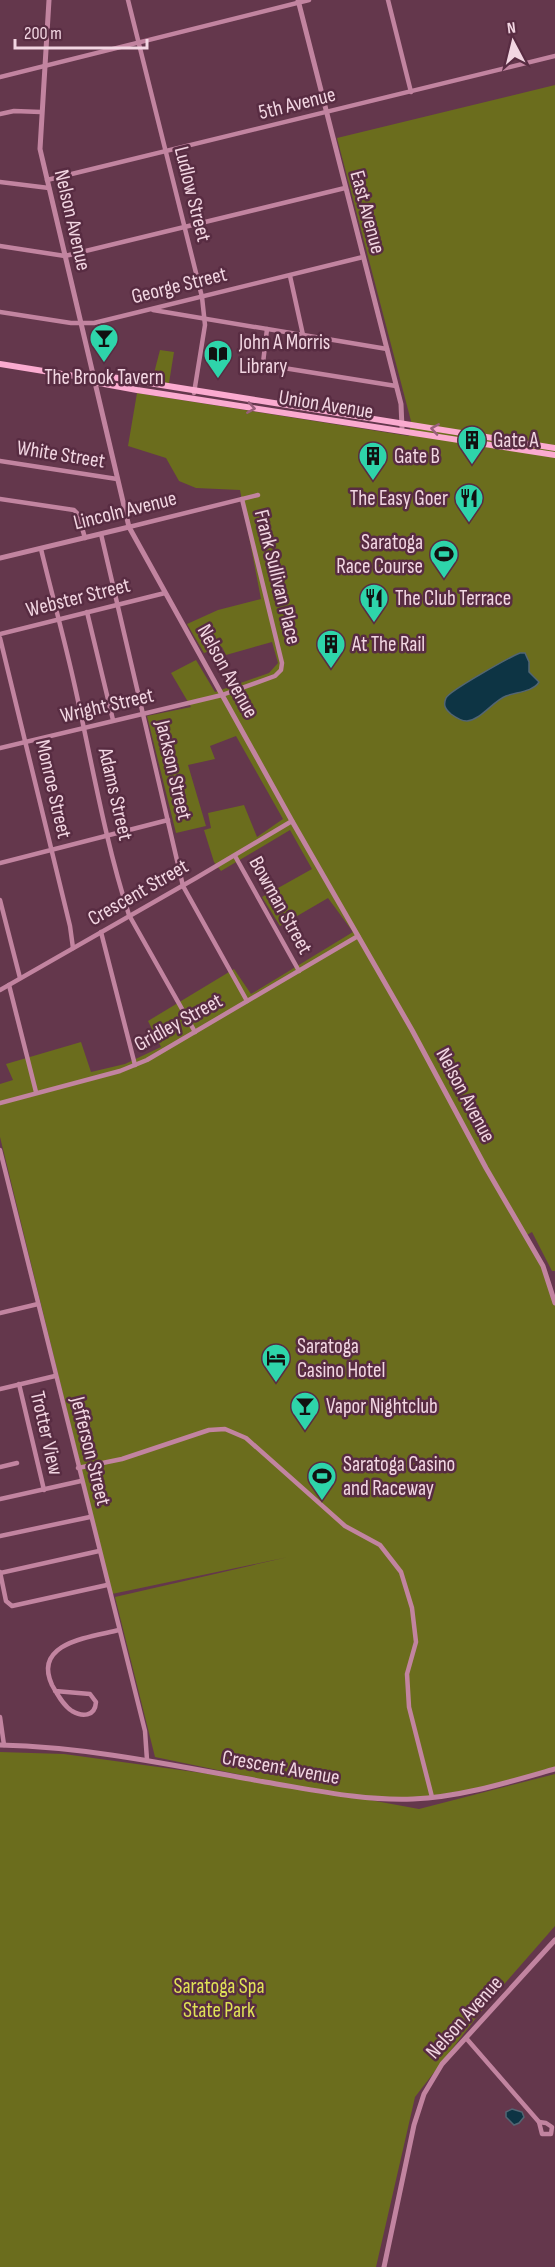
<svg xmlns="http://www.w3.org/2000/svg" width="555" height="2267" viewBox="0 0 555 2267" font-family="'Sofia Sans Condensed',sans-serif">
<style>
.green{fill:#6b6d1d}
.water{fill:#0d3444;stroke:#526573;stroke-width:1.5}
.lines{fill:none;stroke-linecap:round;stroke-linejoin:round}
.minor{stroke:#c284a0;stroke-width:4.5}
.tertiary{stroke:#c284a0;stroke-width:5}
.secondary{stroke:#fbabd0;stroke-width:6}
.oneway{stroke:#995f7b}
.labels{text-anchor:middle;stroke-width:5;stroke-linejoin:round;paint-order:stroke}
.street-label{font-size:21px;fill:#f2d6e2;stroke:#582c42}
.poi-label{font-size:21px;fill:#f2d6e2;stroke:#582c42;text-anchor:start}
.park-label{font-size:21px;fill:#dfe256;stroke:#582c42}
</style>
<rect width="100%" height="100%" fill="#64374c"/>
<!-- green -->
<g class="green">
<path d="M555,85v1186h-3l-20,-39 -7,4 25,45 5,21v467l-54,15 -86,15 -67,-3 71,13 136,-35v152l-69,79 -71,92 -39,170h-376v-515l64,2 225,31 -134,-28 -40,-160 173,-40 -176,37 -112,-457v-53l13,-4 -7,-16 75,-22 10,30 34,-8 36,-17 -13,-26 86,-52 17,25 102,-62 -25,-34 -48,28 -18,-29 50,-28 -22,-39 -69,41 -7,-9 -10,-32 7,-2 -3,-15 36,-8 13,32 26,-18 -47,-83 -26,10 5,13 -27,6 18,61 -30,7 -29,-117 44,-9 -20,-34 25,-13 19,32 54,-19 9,-10 -6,-21 -46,13 -4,-8 -18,6 -17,-29 31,-14 43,-11 -21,-109 -44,-2 -17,-7 -13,-23 -38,-12 9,-53 272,43 2,-15 -74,-283z"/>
<path d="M160,350l14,2 -5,31 -17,-2z"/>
</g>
<!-- water -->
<g class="water">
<path d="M520,653h5l4,9v10l10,10c-6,10 -23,10 -33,14 -13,5 -24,23 -39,25 -6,0 -12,-4 -16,-7 -6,-5 -8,-9 -5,-16 3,-7 64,-41 74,-45z"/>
<path d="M512,2109l10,3 2,5 -5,6 -5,2 -8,-8v-5z"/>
</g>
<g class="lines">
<!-- minor -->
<g class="minor">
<path d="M128,0l74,297 3,28 -11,68"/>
<path d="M388,0l23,92"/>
<path d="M0,77l309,-77"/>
<path d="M0,114l14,-3 27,1"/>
<path d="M47,180l508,-124"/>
<path d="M0,182l49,6"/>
<path d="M0,246l65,10 280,-68"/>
<path d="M290,276l13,59"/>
<path d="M153,310l234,39"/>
<path d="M0,312l71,11h23l269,-66"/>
<path d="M267,329l-4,34 2,2 131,21"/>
<path d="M0,461l117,18"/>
<path d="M0,499l74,11 4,4 7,24"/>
<path d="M129,527l129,-32"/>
<path d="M101,534l82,352 64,115"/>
<path d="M41,549c11,46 24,92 34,138 17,76 30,154 54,228l66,117"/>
<path d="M87,612l26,108"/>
<path d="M0,634l165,-41"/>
<path d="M0,638l70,288 3,22"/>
<path d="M0,748l222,-53 53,-19 6,-6 1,-7 -40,-164"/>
<path d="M235,856l64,115"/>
<path d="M0,863l168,-43"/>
<path d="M0,900l20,78"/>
<path d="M101,932l34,133"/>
<path d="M9,985l27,107"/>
<path d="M0,990l196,-112 96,-57"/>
<path d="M0,1103l120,-32 27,-11 211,-124"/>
<path d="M0,1150l145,581 2,29"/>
<path d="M0,1313l38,-9"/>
<path d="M19,1384l25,106"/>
<path d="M0,1389l55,-13"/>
<path d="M0,1467l17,-4"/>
<path d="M78,1468l44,-9 87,-29 16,-1 21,9 99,88 35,19 21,27 11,36 4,34 -9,32 2,33 23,90"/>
<path d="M0,1499l81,-18"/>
<path d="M0,1536l90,-19"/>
<path d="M0,1572l6,29 6,5 95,-21"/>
<path d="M0,1573l99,-22"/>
<path d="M55,1691l35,3 6,8c-1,15 -14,15 -24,9 -9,-6 -15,-17 -20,-26 -20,-43 40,-48 67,-55"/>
<path d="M0,1717l4,28"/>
<path d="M466,2038l73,84"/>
<path d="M539,2122l7,1 6,4 -1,7h-9z"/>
</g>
<!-- tertiary -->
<g class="tertiary">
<path d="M49,0l-9,149 89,378 163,294 120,209 74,138 57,98 12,37"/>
<path d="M298,0l103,404 1,24"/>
<path d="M0,558l129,-31"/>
<path d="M0,1745c90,2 177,21 265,37 49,8 98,19 148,17 48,-2 96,-17 142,-30"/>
<path d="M384,2267l30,-142 10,-31 18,-30 113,-124"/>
</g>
<!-- secondary -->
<g class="secondary">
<path d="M0,364l93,15 6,4 38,7 418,65"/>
<path d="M93,379l6,-4 456,73"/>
</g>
</g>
<!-- one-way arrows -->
<defs><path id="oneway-chevron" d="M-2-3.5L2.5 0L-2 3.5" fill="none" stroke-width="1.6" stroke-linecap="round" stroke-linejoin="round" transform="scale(1.5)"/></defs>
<g class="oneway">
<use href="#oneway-chevron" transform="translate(251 408) rotate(9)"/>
<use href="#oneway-chevron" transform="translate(435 429) rotate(-171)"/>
</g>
<!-- icons -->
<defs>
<g id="bar-pin" transform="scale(1.5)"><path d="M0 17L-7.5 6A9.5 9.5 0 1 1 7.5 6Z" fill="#2ed4aa" stroke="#582c42"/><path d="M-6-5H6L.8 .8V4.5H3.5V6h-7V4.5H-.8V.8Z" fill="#111"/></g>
<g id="library-pin" transform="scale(1.5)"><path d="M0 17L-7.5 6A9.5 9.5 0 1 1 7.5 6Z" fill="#2ed4aa" stroke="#582c42"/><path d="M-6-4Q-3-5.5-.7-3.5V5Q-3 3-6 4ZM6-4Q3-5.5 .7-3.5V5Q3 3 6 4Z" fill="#111"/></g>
<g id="building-pin" transform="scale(1.5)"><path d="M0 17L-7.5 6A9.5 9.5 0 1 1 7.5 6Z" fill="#2ed4aa" stroke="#582c42"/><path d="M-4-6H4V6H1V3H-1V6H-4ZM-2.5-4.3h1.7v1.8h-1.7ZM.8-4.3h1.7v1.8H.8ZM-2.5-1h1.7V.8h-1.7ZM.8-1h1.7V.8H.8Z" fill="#111"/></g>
<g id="restaurant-pin" transform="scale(1.5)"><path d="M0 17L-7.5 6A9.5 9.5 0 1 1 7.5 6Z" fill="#2ed4aa" stroke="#582c42"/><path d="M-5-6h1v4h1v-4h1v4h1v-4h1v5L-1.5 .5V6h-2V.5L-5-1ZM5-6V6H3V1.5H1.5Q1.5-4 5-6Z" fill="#111"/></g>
<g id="stadium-pin" transform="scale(1.5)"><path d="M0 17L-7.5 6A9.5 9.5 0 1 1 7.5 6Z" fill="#2ed4aa" stroke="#582c42"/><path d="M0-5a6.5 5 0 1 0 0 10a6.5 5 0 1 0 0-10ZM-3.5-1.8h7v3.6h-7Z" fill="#111"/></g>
<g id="hotel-pin" transform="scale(1.5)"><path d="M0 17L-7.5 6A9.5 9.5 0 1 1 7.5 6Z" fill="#2ed4aa" stroke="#582c42"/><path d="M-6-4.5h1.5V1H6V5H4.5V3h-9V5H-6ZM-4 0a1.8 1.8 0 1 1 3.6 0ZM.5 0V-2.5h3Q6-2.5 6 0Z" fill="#111"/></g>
</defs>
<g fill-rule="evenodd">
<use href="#bar-pin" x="104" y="338"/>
<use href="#library-pin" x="218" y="354"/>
<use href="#building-pin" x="472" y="440"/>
<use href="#building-pin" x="373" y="456"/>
<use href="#restaurant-pin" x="469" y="498"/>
<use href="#stadium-pin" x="444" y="554"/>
<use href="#restaurant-pin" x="374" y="598"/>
<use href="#building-pin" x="331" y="644"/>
<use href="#hotel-pin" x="276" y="1358"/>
<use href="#bar-pin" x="305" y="1406"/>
<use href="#stadium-pin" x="322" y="1476"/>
</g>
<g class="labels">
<!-- street labels -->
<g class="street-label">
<text transform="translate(297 103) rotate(-14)" y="7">5th Avenue</text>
<text transform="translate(193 194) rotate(76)" y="7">Ludlow Street</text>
<text transform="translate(368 212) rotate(75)" y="7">East Avenue</text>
<text transform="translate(73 220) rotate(77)" y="7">Nelson Avenue</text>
<text transform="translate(179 285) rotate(-14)" y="7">George Street</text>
<text transform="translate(326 404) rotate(9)" y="7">Union Avenue</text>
<text transform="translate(61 454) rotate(9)" y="7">White Street</text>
<text transform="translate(125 510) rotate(-14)" y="7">Lincoln Avenue</text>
<text transform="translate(278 577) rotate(76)" y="7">Frank Sullivan Place</text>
<text transform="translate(78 597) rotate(-14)" y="7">Webster Street</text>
<text transform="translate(228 671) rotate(61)" y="7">Nelson Avenue</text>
<text transform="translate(107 705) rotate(-13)" y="7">Wright Street</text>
<text transform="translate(174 770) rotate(77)" y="7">Jackson Street</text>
<text transform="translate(54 789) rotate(77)" y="7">Monroe Street</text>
<text transform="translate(116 794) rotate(77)" y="7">Adams Street</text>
<text transform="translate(138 892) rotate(-30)" y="7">Crescent Street</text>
<text transform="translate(281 905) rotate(61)" y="7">Bowman Street</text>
<text transform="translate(178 1022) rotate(-29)" y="7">Gridley Street</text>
<text transform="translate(466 1095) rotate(62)" y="7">Nelson Avenue</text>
<text transform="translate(47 1433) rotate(77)" y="7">Trotter View</text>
<text transform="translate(91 1451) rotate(76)" y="7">Jefferson Street</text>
<text transform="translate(281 1767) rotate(10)" y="7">Crescent Avenue</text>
<text transform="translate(464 2017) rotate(-48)" y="7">Nelson Avenue</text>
</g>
<!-- poi labels -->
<g class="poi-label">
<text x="239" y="349">John A Morris<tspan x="239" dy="24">Library</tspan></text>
<text x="104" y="384" text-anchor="middle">The Brook Tavern</text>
<text x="493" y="447">Gate A</text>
<text x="394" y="463">Gate B</text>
<text x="448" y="505" text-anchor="end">The Easy Goer</text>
<text x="423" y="549" text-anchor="end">Saratoga<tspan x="423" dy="24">Race Course</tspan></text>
<text x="395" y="605">The Club Terrace</text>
<text x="352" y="651">At The Rail</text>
<text x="297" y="1353">Saratoga<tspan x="297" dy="24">Casino Hotel</tspan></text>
<text x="326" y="1413">Vapor Nightclub</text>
<text x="343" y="1471">Saratoga Casino<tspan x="343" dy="24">and Raceway</tspan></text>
</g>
<!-- park labels -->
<g class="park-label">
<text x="219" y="1993">Saratoga Spa<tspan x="219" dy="24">State Park</tspan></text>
</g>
</g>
<!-- north arrow -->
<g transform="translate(513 42) rotate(353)" stroke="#582c42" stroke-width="4.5" paint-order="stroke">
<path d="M0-4.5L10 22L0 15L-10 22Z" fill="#f2d6e2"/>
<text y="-9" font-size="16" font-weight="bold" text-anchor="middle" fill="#f2d6e2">N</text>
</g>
<!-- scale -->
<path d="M15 39v9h132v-9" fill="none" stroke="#f2d6e2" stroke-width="3"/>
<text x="24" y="39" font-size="18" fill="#f2d6e2" stroke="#582c42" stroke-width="4.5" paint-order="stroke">200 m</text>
</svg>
